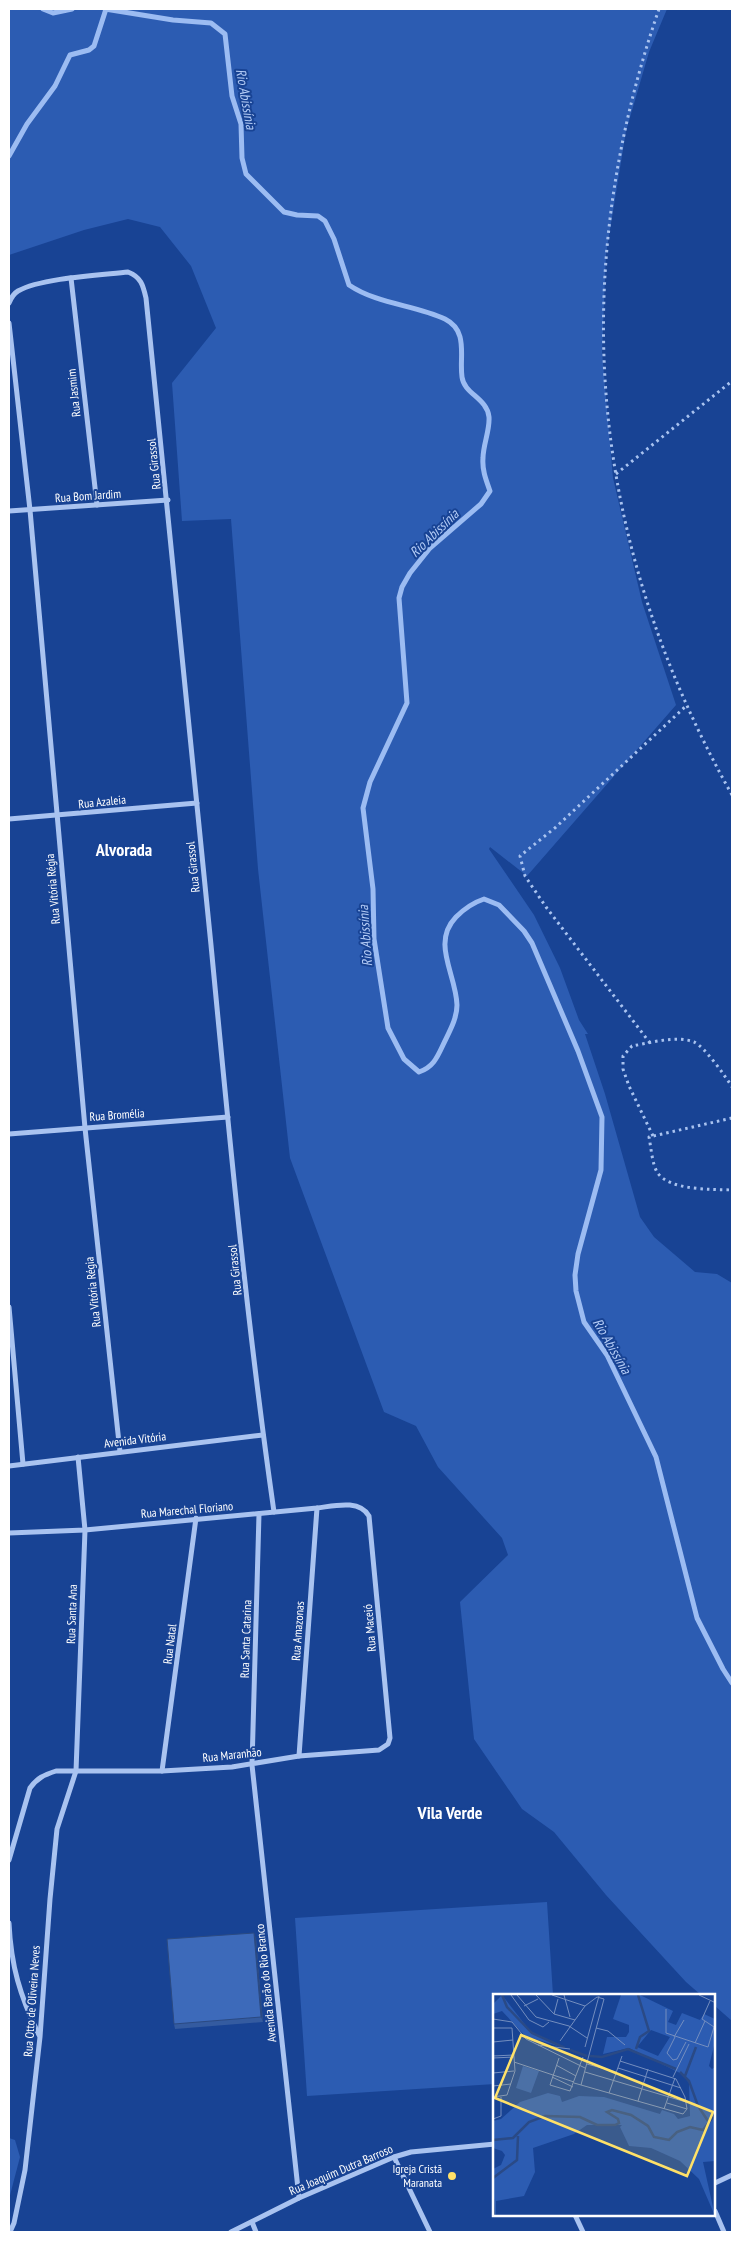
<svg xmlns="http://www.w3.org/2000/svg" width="741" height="2241" viewBox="0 0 741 2241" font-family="'PT Sans Narrow',sans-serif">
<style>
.green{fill:#2c5cb2}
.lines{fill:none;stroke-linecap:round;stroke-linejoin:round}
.stream{stroke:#9cbcf2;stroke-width:5}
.path{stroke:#a9c3f0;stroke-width:3;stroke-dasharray:2.5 4;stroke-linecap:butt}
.minor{stroke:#a9c3f0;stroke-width:5}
.wall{fill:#345ba0}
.shaded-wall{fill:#2b4a82}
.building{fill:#3d6aba;stroke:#2b4a82}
.poi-dot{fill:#ffe168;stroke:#184394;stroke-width:2}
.labels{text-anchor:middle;stroke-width:4;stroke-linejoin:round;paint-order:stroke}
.street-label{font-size:12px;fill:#fff;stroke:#184394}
.poi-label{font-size:12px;fill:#fff;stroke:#184394;text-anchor:end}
.water-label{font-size:14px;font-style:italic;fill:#b5cdf7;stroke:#184394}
.district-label{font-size:18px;font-weight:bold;fill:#fff;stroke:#184394}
.inset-river{fill:none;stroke:#2a4a86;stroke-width:2.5}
.inset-road{fill:none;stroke:#748ebf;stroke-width:1}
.view{fill:#ffe168;fill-opacity:0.15;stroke:#ffe168;stroke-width:2.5}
.inset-edge{fill:none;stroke:#fff;stroke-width:2.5}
</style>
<rect width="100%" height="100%" fill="#184394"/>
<!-- green -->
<g class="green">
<path d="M9,9h658l-18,43 -23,79 -20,123 -4,98 11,126 29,124 34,103 -149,171 -37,-29 -1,2 45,66 26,53 19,52 9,14h-3l20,60 35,123 14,20 41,35 22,2 15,9v738l-17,-15v-11h-14l-15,-13 -80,-87 -52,-63 -32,-23 -48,-70 -14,-137 48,-47 -6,-17 -64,-71 -22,-41 -32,-14 -94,-254 -32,-289 -27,-350 -49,2 -10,-138 44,-55 -25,-62 -31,-39 -32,-8 -44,11 -75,25z"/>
<path d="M547,1902l6,93h-58v89l-188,12 -12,-178z"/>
<path d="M9,2138l6,2 5,17 -11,42z"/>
</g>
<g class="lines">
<!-- stream -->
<g class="stream">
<path d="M43,9l10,4 19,-4"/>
<path d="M105,9l68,11 38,3 14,11 7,62 9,28 1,34 4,16 38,38 13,3 21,1 7,5 9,18 15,46c28,19 66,20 96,34 24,12 14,38 17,58 2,17 25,21 27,40 1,13 -6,28 -6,41 -1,12 3,22 7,33l-9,13 -51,44 -20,25 -8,14 -3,11 8,105 -37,79 -7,26 10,81 1,50 14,89 16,31 15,13c14,-5 18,-14 24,-27 6,-13 14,-26 14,-40 -1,-31 -26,-62 -1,-88 9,-9 16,-14 28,-18l15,6 25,26 8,12 46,108 24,66 -1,53 -23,84 -3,21 1,16 8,31 23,33 49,102 41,161 26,51 9,14"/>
<path d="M9,156l18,-32 28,-38 15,-31 19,-5 5,-4 12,-37"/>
</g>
<!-- path -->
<g class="path">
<path d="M659,9c-94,273 -68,534 73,786"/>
<path d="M616,474l116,-93"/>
<path d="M650,1043l-104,-136 -21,-31 -5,-20 36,-29 130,-121"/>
<path d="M732,1118l-83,19c2,10 3,26 8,35 12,19 55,17 75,18"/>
<path d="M653,1136l-24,-50 -6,-17v-13l9,-10c18,-3 44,-11 62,-4 10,4 32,35 38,45"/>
</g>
<!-- minor -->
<g class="minor">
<path d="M71,278l26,227"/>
<path d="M9,303c2,-5 4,-9 9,-12 23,-13 83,-16 110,-19 13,5 15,13 18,26 23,215 44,431 65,647 18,189 36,379 63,567"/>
<path d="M9,323l21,187 55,618 35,324"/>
<path d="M9,511l159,-11"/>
<path d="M9,819l188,-16"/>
<path d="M9,1134l219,-17"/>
<path d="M9,1307l14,157"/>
<path d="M9,1466l254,-31"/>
<path d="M259,1514l-7,251 47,433"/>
<path d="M9,1533l76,-3 232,-22c17,-2 42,-9 52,8l21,222 -2,6 -9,6 -80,6 -67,11 -70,4h-106c-12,4 -19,7 -26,17l-21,72"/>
<path d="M299,1756l18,-248"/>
<path d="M162,1771l34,-253"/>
<path d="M9,1923c2,43 11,73 30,112"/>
<path d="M394,2157l36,75"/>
<path d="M715,2183l17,-8"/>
<path d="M715,2211l9,21"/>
<path d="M575,2215l8,17"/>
<path d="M252,2222l4,10"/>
<path d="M10,2232l4,-9 11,-53 15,-133 10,-138 7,-70 19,-58 9,-241 -7,-73"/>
<path d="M231,2232l68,-34 95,-41 17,-5 84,-8"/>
</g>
</g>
<!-- wall -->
<path class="wall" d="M256,1938l7,84 -88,7 -1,-5z"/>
<!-- shaded-wall -->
<path class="shaded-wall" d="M254,1933l2,5 7,84 -2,-5z"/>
<!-- building -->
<path class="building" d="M254,1933l7,84 -87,7 -7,-85z"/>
<!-- markers -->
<circle class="poi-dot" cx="452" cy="2176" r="5"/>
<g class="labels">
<!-- street labels -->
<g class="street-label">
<text transform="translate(74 393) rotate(-96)" y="4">Rua Jasmim</text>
<text transform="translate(154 464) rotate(-96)" y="4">Rua Girassol</text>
<text transform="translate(88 496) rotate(-4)" y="4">Rua Bom Jardim</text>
<text transform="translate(102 802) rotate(-6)" y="4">Rua Azaleia</text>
<text transform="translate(193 867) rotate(-96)" y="4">Rua Girassol</text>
<text transform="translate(53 889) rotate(-95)" y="4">Rua Vitória Régia</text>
<text transform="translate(117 1115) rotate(-4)" y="4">Rua Bromélia</text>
<text transform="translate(235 1270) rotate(-96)" y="4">Rua Girassol</text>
<text transform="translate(93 1292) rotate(-96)" y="4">Rua Vitória Régia</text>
<text transform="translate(135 1440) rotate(-7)" y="4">Avenida Vitória</text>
<text transform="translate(187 1510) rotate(-5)" y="4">Rua Marechal Floriano</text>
<text transform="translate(72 1614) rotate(-88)" y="4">Rua Santa Ana</text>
<text transform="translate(370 1628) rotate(-95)" y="4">Rua Maceió</text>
<text transform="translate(298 1631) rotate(-86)" y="4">Rua Amazonas</text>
<text transform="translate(246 1639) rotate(-88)" y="4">Rua Santa Catarina</text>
<text transform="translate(170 1644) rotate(-83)" y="4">Rua Natal</text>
<text transform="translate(232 1755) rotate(-6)" y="4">Rua Maranhão</text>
<text transform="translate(266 1983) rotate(-96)" y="4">Avenida Barão do Rio Branco</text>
<text transform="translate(32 2001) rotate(-86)" y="4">Rua Otto de Oliveira Neves</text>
<text transform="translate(341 2170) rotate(-23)" y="4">Rua Joaquim Dutra Barroso</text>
</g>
<!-- poi labels -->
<g class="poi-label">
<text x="442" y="2173">Igreja Cristã<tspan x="442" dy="14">Maranata</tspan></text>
</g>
<!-- water labels -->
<g class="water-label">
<text transform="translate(246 99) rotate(80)" y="5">Rio Abissínia</text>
<text transform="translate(434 533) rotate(-44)" y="5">Rio Abissínia</text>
<text transform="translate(365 936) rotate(-94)" y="5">Rio Abissínia</text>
<text transform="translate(612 1346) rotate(60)" y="5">Rio Abissínia</text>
</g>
<!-- district labels -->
<g class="district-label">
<text x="124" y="856">Alvorada</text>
<text x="450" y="1819">Vila Verde</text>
</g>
</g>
<!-- overview -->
<g transform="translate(493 1994)">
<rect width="222" height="222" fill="#184394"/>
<path d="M9,1l28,36 31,16 -29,-9 -4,1 -26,-28 -9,3v-10zM128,1h19l33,16 -5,11 8,3 6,-12 18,7 4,-6 11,5v23l-6,24 3,3 3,-2v94l-12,1 12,54 -16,-37 -19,-18 -29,-13 -22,-2 -9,-19 2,-2h-35l-13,9 -41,14 2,24 -11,24 -28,5v15h-3v-47l8,-4 4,-10 -3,-4 -9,-3v-27l8,-2 19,-17 28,-9 12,3 2,6 17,-6 25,1 56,17 2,-4 12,4 4,5 12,-3 -1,-33 -7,-9 -53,-26 -26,6 4,-17h19l3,-5v-7l-16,-6zM158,36l19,7 -12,19 -21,-9zM30,72l16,5 -8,22 -15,-5z" fill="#2c5cb2" fill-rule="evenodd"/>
<path class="inset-river" d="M9,1l5,12 25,26 33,15M143,55l4,-12 9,-6 -11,-36M77,56l17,6M97,62l12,1 26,-8 48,20M187,78l9,9 9,25 10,15M192,82l11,-29M0,146l20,-2 16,-16 16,-6 35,1 17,8h18l4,-2 -1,-4 -11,-7 5,-2 19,5 17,11 6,11 15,3 8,-8 13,-5 13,3 13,-17M0,184l24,-18 1,-24M0,205l1,17"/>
<path class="inset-road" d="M18,1l18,25 14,7 6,-5M24,1l19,22 33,9 18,12M43,1l18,19 21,6M59,1l33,11M71,1l6,22M206,1l17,8M31,12l14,-7M173,15v24l42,14 6,-20 -12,-8 8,-18M61,20l4,-15M0,25l19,3 14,17 59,29M0,34h19l3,43 -8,24 -14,2M103,34l12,3 17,14M181,43l10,-17M182,43l-8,16 6,7 4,-1 9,-17M67,47l25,-35 12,-9 7,2 -23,86M0,48l20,-2M202,49l10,-22M45,51l32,4M92,53l14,-51M0,62l21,-1M0,64l21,-1M66,64l-9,27 20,6 13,-34M127,67l56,18 9,18 2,12M21,68l60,20M94,70l29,8M63,71l20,11M125,74l63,20M92,78l101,30M0,79l21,-2M59,83l21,10M180,83l16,-33M81,89l109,31 4,-5M0,92l18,-2M116,99l13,-37M145,107l10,-32M174,109l20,6M171,115l11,-31M0,125l8,-3v-19"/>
<path class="view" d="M28,41l192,77 -26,64 -192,-78z"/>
<rect width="222" height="222" class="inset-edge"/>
</g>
<!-- border -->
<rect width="741" height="2241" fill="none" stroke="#ffffff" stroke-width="20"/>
</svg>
